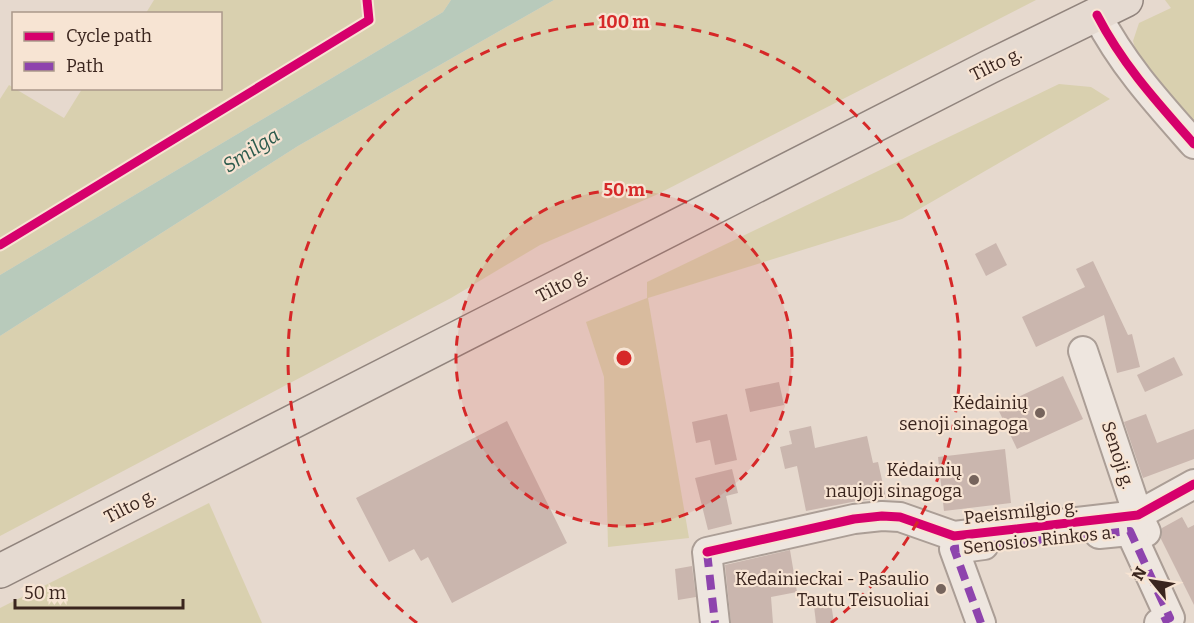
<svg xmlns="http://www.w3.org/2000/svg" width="1194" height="623" viewBox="0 0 1194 623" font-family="Bitter,serif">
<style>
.green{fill:#d9d0af}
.water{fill:#b8cabb}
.building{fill:#cab6ae}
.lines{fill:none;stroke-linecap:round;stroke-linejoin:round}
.minor-casing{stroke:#ab9e96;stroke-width:32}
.major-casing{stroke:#91847d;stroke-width:36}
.minor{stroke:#eee6df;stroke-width:28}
.major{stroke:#e5dad1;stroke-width:33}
.quiet{stroke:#8e44ad;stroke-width:8;stroke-dasharray:15 8;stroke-linecap:butt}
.cycleway-casing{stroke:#f7e4d3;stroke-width:13}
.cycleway{stroke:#d6006c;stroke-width:9}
.ring{fill:none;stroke:#d62828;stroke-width:3;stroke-dasharray:10 8}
.poi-dot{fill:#76645c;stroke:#f7e4d3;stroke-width:2}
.labels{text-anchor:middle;stroke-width:4.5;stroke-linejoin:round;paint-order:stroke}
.street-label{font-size:18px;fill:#3a251e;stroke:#f7e4d3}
.poi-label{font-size:18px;fill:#3a251e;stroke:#f7e4d3;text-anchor:end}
.water-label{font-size:20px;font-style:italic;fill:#2c5b4d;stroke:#f7e4d3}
.centre{fill:#d62828;stroke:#f7e4d3;stroke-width:3}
.ring-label{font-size:18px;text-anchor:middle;font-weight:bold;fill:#d62828;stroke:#f7e4d3;stroke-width:4.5;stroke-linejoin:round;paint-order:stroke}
</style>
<rect width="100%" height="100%" fill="#e6d9ce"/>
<!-- green -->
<g class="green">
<path d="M154,0h297l-8,12 -443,263v-176l9,-14 55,33 18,-29 138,-1v-74l-74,-1z"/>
<path d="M554,0h482l-380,195 -116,50 -89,53 -451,238v-200l298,-190z"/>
<path d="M1165,0h29v124l-57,-68 -4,-15 6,-18 32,-15z"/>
<path d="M1059,84l32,3 19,12 -208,120 -254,79 41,240 -81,9 -4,-170 -18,-55 61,-24v-16z"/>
<path d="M209,503l53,120h-262v-15z"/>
</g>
<!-- water -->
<path class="water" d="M451,0h103l-256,146 -298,190v-61l443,-263z"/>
<!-- building -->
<g class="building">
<path d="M996,243l11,22 -21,11 -11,-22z"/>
<path d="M1093,261l35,74 4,-1 8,33 -23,6 -13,-58 -68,32 -14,-30 63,-30 -9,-18z"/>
<path d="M1174,357l9,18 -38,17 -8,-17z"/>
<path d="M1063,376l20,43 -66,30 -20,-42z"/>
<path d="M779,382l5,23 -34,7 -5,-23z"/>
<path d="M727,414l10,46 -22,5 -5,-25 -14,3 -4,-21z"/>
<path d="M1146,414l11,29 37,-14v30l-51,19 -19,-56z"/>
<path d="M507,421l60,122 -115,60 -24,-46 -7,4 -7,-12 -25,13 -33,-64z"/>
<path d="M811,426l4,22 52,-12 6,27 5,-1 8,36 -29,3 -51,10 -9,-45 -12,3 -5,-22 12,-3 -3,-13z"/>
<path d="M1005,449l6,54 -67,8 -6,-54z"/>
<path d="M732,469l6,24 -12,3 6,28 -24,6 -13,-52z"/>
<path d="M1182,517l6,11 6,-3v80l-33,-66 1,-11z"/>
<path d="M790,550l7,42 -26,5 2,26h-42l-6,-58z"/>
<path d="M692,566l4,31 -18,3 -3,-31z"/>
<path d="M831,603l3,20h-18l-2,-17z"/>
</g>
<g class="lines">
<!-- minor casing -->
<g class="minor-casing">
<g id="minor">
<path d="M1097,15c26,50 59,86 97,129"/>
<path d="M1083,351l55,164 8,17"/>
<path d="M1099,534l31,-3 40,87 -11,5"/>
<path d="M715,623l-8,-71 147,-33 28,-3 18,1 54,19 184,-21 56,-31"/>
<path d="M981,623l-27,-74 30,-4"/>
</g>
</g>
<!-- major casing -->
<g class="major-casing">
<path id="major" d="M0,571l989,-504 137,-67"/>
</g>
<!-- minor -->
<use href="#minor" class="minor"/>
<!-- major -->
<use href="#major" class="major"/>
<!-- quiet -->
<g class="quiet">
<path d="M707,552l8,71"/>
<path d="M981,623l-27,-74 176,-18 40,87 -11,5"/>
</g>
<!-- cycleway casing -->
<g class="cycleway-casing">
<g id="cycleway">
<path d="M1097,15c26,50 59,86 97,129"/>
<path d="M0,245l369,-225 -2,-20"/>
<path d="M707,552l147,-33 28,-3 18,1 54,19 184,-21 56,-31"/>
</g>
</g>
<!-- cycleway -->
<use href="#cycleway" class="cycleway"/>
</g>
<!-- distance rings -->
<circle cx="624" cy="358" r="168" fill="#d62828" fill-opacity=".12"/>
<g class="ring">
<circle cx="624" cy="358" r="168"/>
<path d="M417 623A336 336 0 1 1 831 623"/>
</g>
<!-- markers -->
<g class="poi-dot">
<circle cx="1040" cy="413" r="6"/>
<circle cx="974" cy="480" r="6"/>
<circle cx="941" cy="589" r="6"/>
</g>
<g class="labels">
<!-- street labels -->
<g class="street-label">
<text transform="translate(996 64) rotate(-26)" y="6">Tilto g.</text>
<text transform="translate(562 285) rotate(-27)" y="6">Tilto g.</text>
<text transform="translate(1118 455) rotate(72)" y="6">Senoji g.</text>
<text transform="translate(130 506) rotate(-27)" y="6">Tilto g.</text>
<text transform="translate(1021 512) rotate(-6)" y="6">Paeismilgio g.</text>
<text transform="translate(1039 540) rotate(-6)" y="6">Senosios Rinkos a.</text>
</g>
<!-- poi labels -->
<g class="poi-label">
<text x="1028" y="409">Kėdainių<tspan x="1028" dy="21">senoji sinagoga</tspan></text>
<text x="962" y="476">Kėdainių<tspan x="962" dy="21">naujoji sinagoga</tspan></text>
<text x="929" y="585">Kedainieckai - Pasaulio<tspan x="929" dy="21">Tautu Teisuoliai</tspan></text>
</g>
<!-- water labels -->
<g class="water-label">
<text transform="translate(251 150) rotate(-33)" y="7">Smilga</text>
</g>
</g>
<circle cx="624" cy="358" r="9" class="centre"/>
<g class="ring-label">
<text x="624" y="28">100 m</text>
<text x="624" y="196">50 m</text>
</g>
<!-- legend -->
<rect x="12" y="12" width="210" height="78" fill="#f7e4d3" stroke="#ab988b" stroke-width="1.5"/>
<rect x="24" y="32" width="30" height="9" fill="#d6006c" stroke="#ab988b" stroke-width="1.5"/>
<text x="66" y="42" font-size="18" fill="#3a251e">Cycle path</text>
<rect x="24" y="62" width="30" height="9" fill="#8e44ad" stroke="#ab988b" stroke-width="1.5"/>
<text x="66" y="72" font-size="18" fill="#3a251e">Path</text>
<!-- north arrow -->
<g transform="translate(1152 581) rotate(300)" stroke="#f7e4d3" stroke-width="4.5" paint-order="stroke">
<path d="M0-4.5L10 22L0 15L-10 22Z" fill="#3a251e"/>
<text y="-9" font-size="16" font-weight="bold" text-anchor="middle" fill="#3a251e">N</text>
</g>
<!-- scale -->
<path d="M15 599v9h168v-9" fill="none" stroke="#3a251e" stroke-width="3"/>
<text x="24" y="599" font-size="18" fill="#3a251e" stroke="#f7e4d3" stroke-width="4.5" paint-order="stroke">50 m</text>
</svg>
